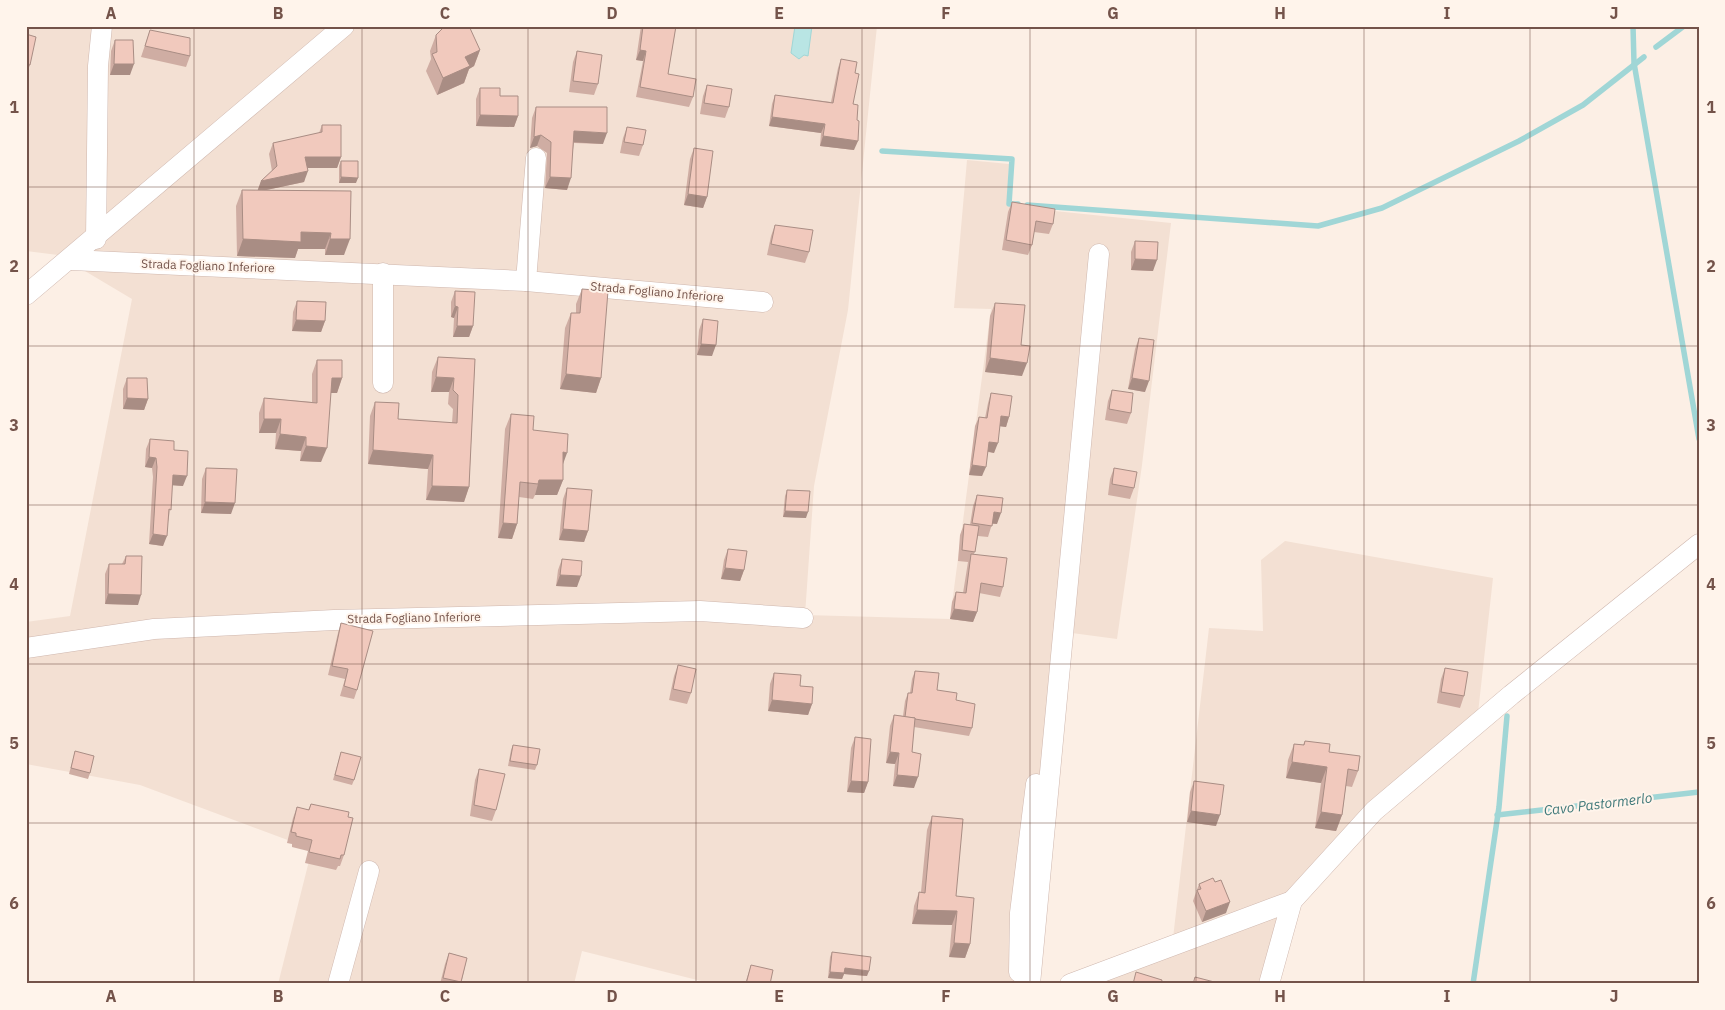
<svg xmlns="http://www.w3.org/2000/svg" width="1725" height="1010" viewBox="0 0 1725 1010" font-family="'IBM Plex Sans',sans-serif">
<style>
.residential{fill:#f3e0d3}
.water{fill:#b9e5e4;stroke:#a0d6d6}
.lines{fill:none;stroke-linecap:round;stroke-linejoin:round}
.stream{stroke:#a0d6d6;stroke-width:5.5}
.minor-casing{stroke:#cfb7ae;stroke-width:21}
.minor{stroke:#fff;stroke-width:20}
.wall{fill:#cfada3}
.shaded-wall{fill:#a98d84}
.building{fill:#f1c9bd;stroke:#a98d84}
.grid{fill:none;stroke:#74534a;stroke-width:1;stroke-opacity:0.55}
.labels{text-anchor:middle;stroke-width:4;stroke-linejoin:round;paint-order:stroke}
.street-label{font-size:12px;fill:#74534a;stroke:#fff4eb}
.water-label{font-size:14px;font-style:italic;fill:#3f7879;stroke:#fff4eb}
.neatline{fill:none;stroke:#74534a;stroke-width:2}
.grid-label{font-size:16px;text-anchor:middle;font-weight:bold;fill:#74534a}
</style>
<rect width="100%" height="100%" fill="#fcefe5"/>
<!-- residential -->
<g class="residential">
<path d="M26,26h851l-29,284 -34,176 -9,129 145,4 41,-310 -37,-1 13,-148 42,4 -2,42 164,17 -29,242 -25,174 -45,-6 -36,351h-323l-131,-33 -8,33h-296l34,-135 -172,-64 -114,-21v-142l44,-6 62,-317 -74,-44 -32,-4z"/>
<path d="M1285,541l208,37 -17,153 -101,86 -77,88 -23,79h-220l118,-46 36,-310 54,3 -2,-71z"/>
</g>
<!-- water -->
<path class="water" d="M795,26h17l-4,30 -4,-1 -5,4 -8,-6z"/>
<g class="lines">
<!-- stream -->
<g class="stream">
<path d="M1633,26l1,37 65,376"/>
<path d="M1656,47l28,-21"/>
<path d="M882,151l130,8 -3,45h9"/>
<path d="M1027,205l291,21 64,-18 137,-67 64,-36 61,-48"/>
<path d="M1497,815l202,-23"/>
<path d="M1473,984l26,-177 8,-91"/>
</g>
<!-- minor casing -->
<g class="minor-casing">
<g id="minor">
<path d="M96,239l2,-173 4,-40"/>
<path d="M71,260l455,21 237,21"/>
<path d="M526,281l10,-123"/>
<path d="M26,295l318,-269"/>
<path d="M383,383v-110"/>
<path d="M26,648l128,-19 180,-9 366,-9 103,7"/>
<path d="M1019,972l1,-59 16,-129"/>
<path d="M338,984l31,-113"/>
<path d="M1030,984l69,-730"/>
<path d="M1070,984l222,-83"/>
<path d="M1269,984l23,-83 82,-90 137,-116 188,-151"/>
</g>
</g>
<!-- minor -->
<use href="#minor" class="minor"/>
</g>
<!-- wall -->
<g class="wall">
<path d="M641,26h35l-8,48 25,23 -4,10 -53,-10 7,-36 -7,-1z"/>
<path d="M150,30l40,26 -4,11 -45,-10z"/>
<path d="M26,34l4,31 -4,10z"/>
<path d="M436,35l44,15 -6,16 -5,3 -5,14 -27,12 -11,-24 5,-12 -1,-8z"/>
<path d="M115,40l15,35h-20l1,-24z"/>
<path d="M577,51l21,33 -4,11 -25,-3 4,-30z"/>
<path d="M841,59l14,14 -2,31 1,46 -34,-4 1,-13 -52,-7 3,-22 3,-9 56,7 7,-34z"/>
<path d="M707,85l22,22 -4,11 -25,-4 3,-18z"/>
<path d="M480,88l20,8 18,20 -4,11 -38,-1v-27z"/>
<path d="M536,107l67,37 -29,-1 -7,47 -22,-2 2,-35 -10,-7 -7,2 2,-30z"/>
<path d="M322,125l19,32 -4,11h-30l-3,14 -38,8 85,1 -7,64h-19v-6h-27l-3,9 -58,-2 -1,-50 6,-16h16l3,-9 11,-10 -3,-17 4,-11 46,-10z"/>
<path d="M627,127l16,18 -4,11 -19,-3 3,-15z"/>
<path d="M694,148l13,49 -4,11 -19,-3 6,-46z"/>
<path d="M341,161l15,22h-17v-17z"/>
<path d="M1012,202l41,22 -4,10 -15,-2 -2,13 -4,10 -26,-5 6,-38z"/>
<path d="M775,225l34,27 -4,11 -38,-8 4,-19z"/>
<path d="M1135,241l18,30 -22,-1v-18z"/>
<path d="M582,289l19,89 -5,15 -36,-4 5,-61 6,-15h5v-9z"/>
<path d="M455,291l18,35 -4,11h-16l1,-19 -3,-1v-15z"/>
<path d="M297,301l28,20 -4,11 -29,-1 1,-19z"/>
<path d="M995,303l26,42 1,31 -37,-4 5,-56z"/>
<path d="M703,319l9,37 -15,-1 2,-25z"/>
<path d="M1139,338l6,54 -17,-3 7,-40z"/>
<path d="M438,357l37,2 -6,128 -5,15 -38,-2 2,-31 -60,-5 2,-48 5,-14 23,17 54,4 1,-14 -5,-5 1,-12h-18l1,-20z"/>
<path d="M317,360l25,18 -5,15h-6l-10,69 -21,-1 1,-10 -26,-2 1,-16h-17v-20l5,-15 48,4v-28z"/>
<path d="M127,378l21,21 -4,11 -21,-1v-20z"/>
<path d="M1112,390l19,23 -4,11 -22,-4 3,-19z"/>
<path d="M991,393l18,24 -3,10 -6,-1 -6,27 -6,-1 -6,24 -13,-1 6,-49 4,-9 6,1 3,-15z"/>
<path d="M511,414l22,16 30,33v17l-6,15h-22l-2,4 -14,-2 -2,27 -5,15 -14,-1 7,-109z"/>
<path d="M150,439l24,11 9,36 -11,-1 -3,32 -6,29 -14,-2 4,-67 -1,-9 -7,-1 1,-18z"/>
<path d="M206,468l25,46 -30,-1 1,-34z"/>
<path d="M1114,468l20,20 -4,11 -22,-4 2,-16z"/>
<path d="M567,488l21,43 -4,11 -25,-2 4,-41z"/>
<path d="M787,490l19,28 -23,-1 2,-21z"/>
<path d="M977,495l20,29h-5l-4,13 -10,-1 -4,18 29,33 -3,10 -21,-4 -2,19 -4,10 -23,-3 2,-17 4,-10 7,1 5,-31 -10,-1 2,-26 4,-11 6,1 3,-19z"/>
<path d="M728,549l16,21 -4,11 -19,-2 3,-19z"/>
<path d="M126,556l12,49 -33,-1v-30l4,-10h13z"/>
<path d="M562,559l15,28 -21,-1 2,-16z"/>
<path d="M341,623l16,67 -3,9 -14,-3 5,-17 -17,-4 10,-42z"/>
<path d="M678,665l13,28 -4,11 -18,-4 5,-24z"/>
<path d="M1445,668l19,28 -4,12 -23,-5 4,-24z"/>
<path d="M915,671l22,19 19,10 16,28 -3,8 -55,-9 -2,25 2,36 -21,-2 2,-22 -9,-1 4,-37 4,-11 9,1 2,-15 3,-8h2l2,-14z"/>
<path d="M774,673l26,13 12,18 -4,11 -40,-4 2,-27z"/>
<path d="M855,737l13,45 -4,11 -17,-1 4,-44z"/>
<path d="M1305,741l24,11 29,19 -6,16 -6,-1 -4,29 -6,16 -21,-3 6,-45 -35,-5 2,-18 6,-16 9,1z"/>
<path d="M513,745l24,20 -2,5 -27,-4 3,-16z"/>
<path d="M75,751l15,22 -2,6 -19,-5z"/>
<path d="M341,752l13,28 -2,5 -19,-5z"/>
<path d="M479,769l17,41 -4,11 -22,-5 5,-36z"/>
<path d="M1194,781l22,45 -29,-4 3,-30z"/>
<path d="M311,804l37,13 -4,38 -4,11h-2l-2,4 -31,-7 3,-12 -16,-4v-3l-5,-1 6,-25 4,-11 11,3z"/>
<path d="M932,816l38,128 -5,14 -16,-1 3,-32 -40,-1 2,-18 5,-14h2l6,-62z"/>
<path d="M1199,884l27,29 -24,9 -9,-21z"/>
<path d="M832,952l35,24 -23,-2 -2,5 -14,-1 2,-21z"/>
<path d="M449,953l18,5 -6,26h-21l5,-20z"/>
<path d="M751,965l19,19h-25z"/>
</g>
<!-- shaded-wall -->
<g class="shaded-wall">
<path d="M512,26h45l-1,2z"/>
<path d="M480,50l-6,16 -5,3 -5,14 -27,12 6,-17 22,-21z"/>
<path d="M640,50l6,1 -3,10 -7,-1z"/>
<path d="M114,64h20l-4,11h-20z"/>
<path d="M480,115l38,1 -4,11 -38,-1z"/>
<path d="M772,117l53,7 -4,9 -52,-7z"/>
<path d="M574,131l33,2 -4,11 -33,-2z"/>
<path d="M541,135l-4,11 -7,2 4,-11z"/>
<path d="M823,136l35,5 -4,9 -34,-4z"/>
<path d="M305,157h36l-4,11h-36z"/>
<path d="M308,171l-4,11 -47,10 4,-11z"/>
<path d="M341,177l17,1 -2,5h-17z"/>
<path d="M550,177l21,1 -4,12 -22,-2z"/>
<path d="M688,194l19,3 -4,11 -19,-3z"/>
<path d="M301,232l30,1 -6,16h-27l-3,9 -58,-2 6,-17z"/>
<path d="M330,239h20l-6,16h-19z"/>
<path d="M1135,259l22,1 -4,11 -22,-1z"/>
<path d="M455,306l3,1 -4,11 -3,-1z"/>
<path d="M296,320l29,1 -4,11 -29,-1z"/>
<path d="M457,326h16l-4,11h-16z"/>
<path d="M701,344l15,1 -4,11 -15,-1z"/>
<path d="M990,358l37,5 -5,13 -37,-4z"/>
<path d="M566,374l35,4 -5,15 -36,-4z"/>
<path d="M436,377l18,1 -5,14h-18z"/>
<path d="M332,378h10l-5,15h-10z"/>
<path d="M1132,378l17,3 -4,11 -17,-3z"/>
<path d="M127,398l21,1 -4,11 -21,-1z"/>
<path d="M1001,416l8,1 -3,10 -8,-1z"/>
<path d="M264,419h17l-5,14h-17z"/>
<path d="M280,434l26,3 -5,14 -26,-2z"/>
<path d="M989,442l9,1 -4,10 -8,-2z"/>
<path d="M306,446l21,2 -6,14 -21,-1z"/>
<path d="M373,450l60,5 -5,14 -60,-5z"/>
<path d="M563,452l4,1 -5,14z"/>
<path d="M149,457l7,1 -4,10 -7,-1z"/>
<path d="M972,465l14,2 -4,9 -13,-1z"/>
<path d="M173,475l14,1 -4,10 -14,-1z"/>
<path d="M539,480h24l-6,15h-22l3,-11z"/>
<path d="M432,486l37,1 -5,15 -38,-2z"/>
<path d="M205,502l30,1 -4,11 -30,-1z"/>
<path d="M785,511l23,1 -2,6 -23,-1z"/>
<path d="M994,512l7,1 -4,11 -7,-1z"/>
<path d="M503,523l14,1 -5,15 -14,-1z"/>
<path d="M563,529l25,2 -4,11 -25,-2z"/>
<path d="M153,534l14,2 -4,10 -14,-2z"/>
<path d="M725,568l19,2 -4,11 -19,-2z"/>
<path d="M560,575l21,1 -4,11 -21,-1z"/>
<path d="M108,594l33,1 -3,10 -33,-1z"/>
<path d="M954,609l23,3 -4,10 -23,-3z"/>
<path d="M772,700l40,4 -4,11 -40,-4z"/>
<path d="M890,752l9,1 -4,11 -9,-1z"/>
<path d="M1292,762l35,5 -6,16 -35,-5z"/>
<path d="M897,775l21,2 -4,11 -21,-2z"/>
<path d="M851,781l17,1 -4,11 -17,-1z"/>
<path d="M1191,811l29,4 -4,11 -29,-4z"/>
<path d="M1321,812l21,3 -6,16 -21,-3z"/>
<path d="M1230,902l-4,11 -24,9 4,-11z"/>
<path d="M917,910l40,1 -5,14 -40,-1z"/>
<path d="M954,943l16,1 -5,14 -16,-1z"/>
<path d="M845,968l24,3 -2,5 -23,-2 -2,5 -14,-1 2,-6z"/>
</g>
<!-- building -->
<g class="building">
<path d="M445,26h24l11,24 -15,7 5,9 -27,12 -11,-24 5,-2 -1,-17z"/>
<path d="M643,26h33l-8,48 28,5 -3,18 -53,-10 6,-36 -6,-1z"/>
<path d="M150,30l40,8v18l-45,-10z"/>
<path d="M26,34l10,3 -6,28 -4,-1z"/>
<path d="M115,40h18l1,24h-20z"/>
<path d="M577,51l25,4 -4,29 -25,-3z"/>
<path d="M841,59l16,3 -2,11 4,1 -6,30 5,1 -1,15 2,1 -1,20 -35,-5 2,-12 -53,-7 3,-22 58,8z"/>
<path d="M707,85l25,4 -3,18 -25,-4z"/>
<path d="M480,88h20v8h18v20l-38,-1z"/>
<path d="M536,107h71v26l-33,-2 -3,47 -21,-1 1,-35 -10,-7 -7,2z"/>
<path d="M322,125h19v32h-36l3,14 -47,10 16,-15 -4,-23 49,-11z"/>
<path d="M627,127l19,3 -3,15 -19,-3z"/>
<path d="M694,148l19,3 -6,46 -19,-3z"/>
<path d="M341,161h17v17l-17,-1z"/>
<path d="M242,190l109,1 -1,48h-20l1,-6 -30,-1v10l-58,-3z"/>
<path d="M1012,202l43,7 -2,15 -17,-3 -4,24 -26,-5z"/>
<path d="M775,225l38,5 -4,22 -38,-8z"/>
<path d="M1135,241l23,1 -1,18 -22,-1z"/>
<path d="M582,289l26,2 -7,87 -35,-4 5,-61h9z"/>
<path d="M455,291l20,1 -2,34h-16l1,-19 -3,-1z"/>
<path d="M297,301l29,1 -1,19 -29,-1z"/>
<path d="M995,303l30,2 -4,40 9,1 -3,17 -37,-5z"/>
<path d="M703,319l15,2 -2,24 -15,-1z"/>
<path d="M1139,338l15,2 -5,41 -17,-3z"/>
<path d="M438,357l37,2 -6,128 -37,-1 1,-31 -60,-5 2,-48 24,1 -1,16 59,4 1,-28 -5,-5 1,-12 -18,-1z"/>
<path d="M317,360h25v18h-10l-5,70 -21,-2v-9l-26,-3 1,-15h-17v-21l53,5z"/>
<path d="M127,378h20l1,21 -21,-1z"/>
<path d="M1112,390l21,3 -2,20 -22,-4z"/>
<path d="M991,393l21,3 -3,21 -8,-1 -3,27 -9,-1 -3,25 -14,-2 7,-48 8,1z"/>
<path d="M511,414l23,2 -1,14 35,4 -1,19 -4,-1v28h-24l-1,4 -18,-2 -3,42 -14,-1z"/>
<path d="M150,439l24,2v9l14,1 -1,25 -14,-1 -2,35 -2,-1 -2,27 -14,-2 4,-67 -1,-9 -7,-1z"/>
<path d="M206,468l31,1 -2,34 -30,-1z"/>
<path d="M1114,468l23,4 -3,16 -22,-4z"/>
<path d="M567,488l25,2 -4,41 -25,-2z"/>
<path d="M787,490l23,1 -2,21 -23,-1z"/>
<path d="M977,495l26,3 -2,15 -7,-1 -2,14 -20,-3z"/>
<path d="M964,524l15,2 -4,26 -13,-2z"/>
<path d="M728,549l19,2 -3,19 -19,-2z"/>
<path d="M971,554l36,4 -4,29 -22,-4 -4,29 -23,-3 2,-17 10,1z"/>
<path d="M126,556h16l-1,39 -33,-1 1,-30h16z"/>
<path d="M562,559l20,2 -1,15 -21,-1z"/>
<path d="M341,623l32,8 -16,59 -13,-4 4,-17 -16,-3z"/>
<path d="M678,665l18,4 -5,24 -18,-4z"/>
<path d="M1445,668l23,4 -4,24 -23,-4z"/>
<path d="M915,671l24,2 -2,17 20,3 -1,7 19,4 -3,24 -57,-9v-1l-10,-1 3,-24h4z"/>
<path d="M774,673l27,2 -1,11 13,1 -1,17 -40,-4z"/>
<path d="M894,715l21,3 -3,34 9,2 -3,23 -21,-2 2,-22 -9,-1z"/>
<path d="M855,737l16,2 -3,43 -17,-1z"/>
<path d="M1305,741l25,3 -1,8 31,4 -2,15 -10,-2 -6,46 -21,-3 6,-45 -35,-5 2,-18 10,1z"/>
<path d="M513,745l27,4 -3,16 -27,-4z"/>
<path d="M75,751l19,5 -4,17 -19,-5z"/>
<path d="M341,752l20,5 -7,23 -19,-5z"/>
<path d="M479,769l26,5 -9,36 -22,-5z"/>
<path d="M1194,781l30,4 -4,30 -29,-4z"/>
<path d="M311,804l38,8 -1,5 5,1 -9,37h-3l-1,4 -31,-7 3,-12 -16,-4v-3l-5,-1 6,-25 12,3z"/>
<path d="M932,816l31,3 -7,77 18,2 -4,46 -16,-1 3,-32 -40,-1 2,-18 6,1z"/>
<path d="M1213,878l2,4 6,-2 9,22 -24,9 -9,-21 4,-1 -2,-5z"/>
<path d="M832,952l39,5 -2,14 -24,-3 -1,5 -14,-1z"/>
<path d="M449,953l18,5 -6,24 -18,-4z"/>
<path d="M751,965l22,5 -3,14h-24z"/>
<path d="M1136,972l26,8 -1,4h-28z"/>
<path d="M1195,977l27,7h-29z"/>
</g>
<!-- grid -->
<path class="grid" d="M194,26v958M362,26v958M528,26v958M696,26v958M862,26v958M1030,26v958M1196,26v958M1364,26v958M1530,26v958M26,187h1673M26,346h1673M26,505h1673M26,664h1673M26,823h1673"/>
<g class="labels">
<!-- street labels -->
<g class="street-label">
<text transform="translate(208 266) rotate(2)" y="4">Strada Fogliano Inferiore</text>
<text transform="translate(657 292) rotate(5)" y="4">Strada Fogliano Inferiore</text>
<text transform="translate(414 618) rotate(-1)" y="4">Strada Fogliano Inferiore</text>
</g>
<!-- water labels -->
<g class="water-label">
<text transform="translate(1598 804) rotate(-7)" y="5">Cavo Pastormerlo</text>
</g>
</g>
<!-- border -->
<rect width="1725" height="1010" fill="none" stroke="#fff4eb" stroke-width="55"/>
<rect x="28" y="28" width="1670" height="954" class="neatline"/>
<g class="grid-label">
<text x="111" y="19">A</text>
<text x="278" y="19">B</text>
<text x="445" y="19">C</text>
<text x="612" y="19">D</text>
<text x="779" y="19">E</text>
<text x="946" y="19">F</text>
<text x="1113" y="19">G</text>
<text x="1280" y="19">H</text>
<text x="1447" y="19">I</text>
<text x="1614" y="19">J</text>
<text x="14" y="113">1</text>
<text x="1711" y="113">1</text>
<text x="14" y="272">2</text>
<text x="1711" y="272">2</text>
<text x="14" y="431">3</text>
<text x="1711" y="431">3</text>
<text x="14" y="590">4</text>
<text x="1711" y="590">4</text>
<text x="14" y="749">5</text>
<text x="1711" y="749">5</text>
<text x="14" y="909">6</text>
<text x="1711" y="909">6</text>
<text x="111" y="1002">A</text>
<text x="278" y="1002">B</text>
<text x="445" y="1002">C</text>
<text x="612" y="1002">D</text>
<text x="779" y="1002">E</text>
<text x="946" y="1002">F</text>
<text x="1113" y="1002">G</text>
<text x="1280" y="1002">H</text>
<text x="1447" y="1002">I</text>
<text x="1614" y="1002">J</text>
</g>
</svg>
